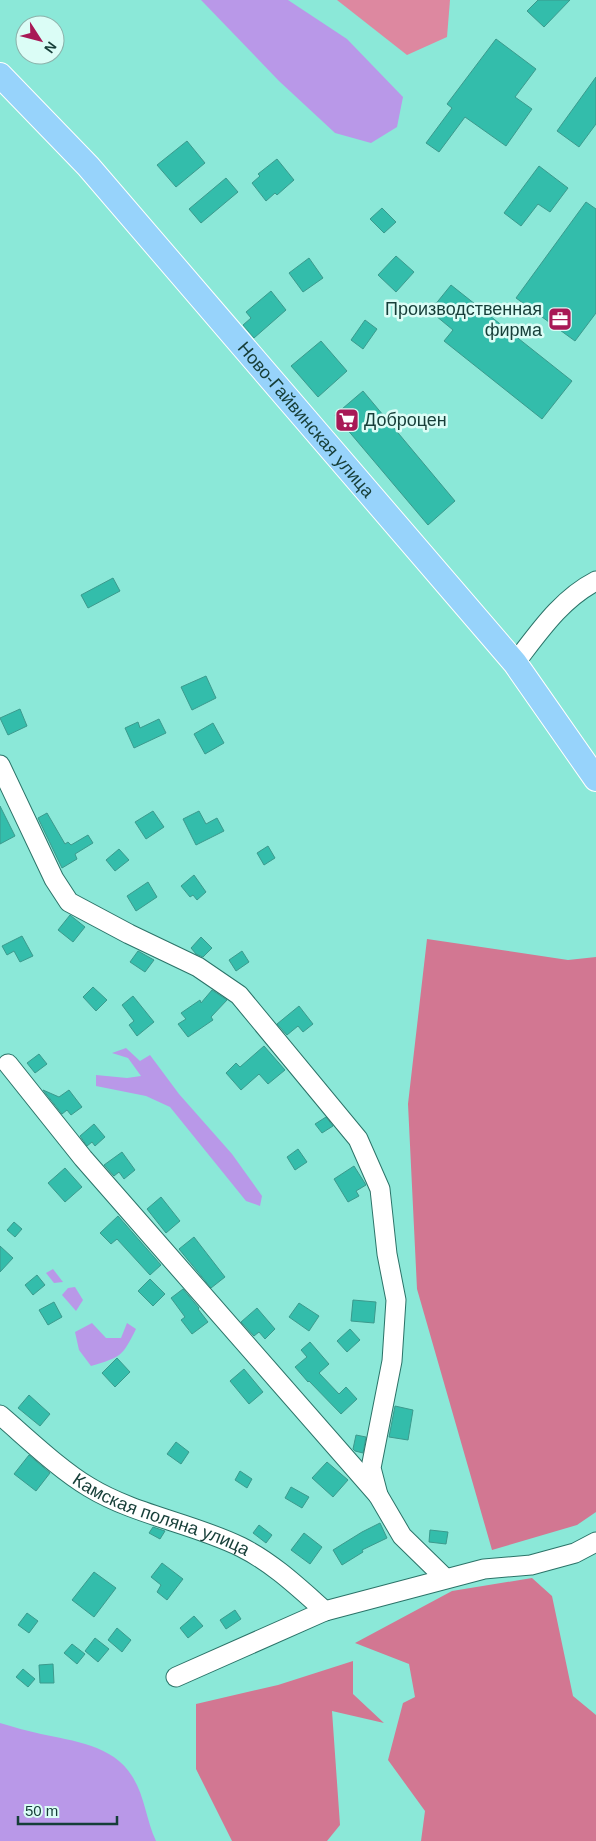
<svg xmlns="http://www.w3.org/2000/svg" width="596" height="1841" viewBox="0 0 596 1841" font-family="Helvetica,sans-serif">
<style>
.green{fill:#dd88a0}
.forest{fill:#d27792}
.water{fill:#b998e8}
.building{fill:#33bdab;stroke:#3b9a8d}
.lines{fill:none;stroke-linecap:round;stroke-linejoin:round}
.minor-casing{stroke:#2b7368;stroke-width:21}
.major-casing{stroke:#fff;stroke-width:26}
.minor{stroke:#fff;stroke-width:19}
.major{stroke:#97d3fb;stroke-width:24}
.labels{text-anchor:middle;stroke-width:5;stroke-linejoin:round;paint-order:stroke}
.poi-label{font-size:18px;fill:#163e38;stroke:#dbfdf6;text-anchor:end}
.street-label{font-size:18px;fill:#163e38;stroke:#dbfdf6}
</style>
<rect width="100%" height="100%" fill="#8be8d8"/>
<!-- green -->
<path class="green" d="M337,0h113l-3,37 -40,18z"/>
<!-- forest -->
<g class="forest">
<path d="M427,939l141,21 28,-3v555l-19,13 -85,25 -75,-261 -9,-185z"/>
<path d="M532,1578l20,18 21,100 23,19v126h-175l4,-30 -37,-51 15,-57 12,-6 -6,-33 -54,-21 97,-52z"/>
<path d="M353,1661v33l31,29 -52,-12 8,114 -13,16h-95l-36,-72v-65l82,-19z"/>
</g>
<!-- water -->
<g class="water">
<path d="M201,0h87l59,39 56,58 -6,30 -26,16 -36,-10 -56,-52z"/>
<path d="M126,1048l14,13 10,-6 29,39 53,60 30,42 -2,10 -14,-5 -76,-94 -24,-11 -50,-10v-11l31,3 14,-2 -13,-18 -16,-5z"/>
<path d="M53,1269l10,13 -9,1 -8,-10z"/>
<path d="M75,1287l8,13 -7,11 -14,-16 6,-7z"/>
<path d="M92,1323l14,15h15l6,-15 9,6c-14,28 -15,28 -45,37l-12,-16 -4,-18z"/>
<path d="M0,1723c14,4 27,8 41,11 32,7 72,11 91,42 13,20 14,44 24,65h-156z"/>
</g>
<!-- building -->
<g class="building">
<path d="M538,0h32l-26,27 -17,-16z"/>
<path d="M496,39l40,30 -21,28 17,12 -26,37 -41,-29 -26,35 -13,-9 26,-35 -5,-4z"/>
<path d="M596,77v47l-17,23 -22,-16z"/>
<path d="M187,141l18,22 -29,24 -19,-22z"/>
<path d="M277,159l17,21 -17,15 -2,-2 -9,8 -14,-18 8,-7 -2,-2z"/>
<path d="M539,166l29,22 -18,24 -12,-8 -17,22 -17,-13z"/>
<path d="M226,178l12,14 -37,31 -12,-14z"/>
<path d="M586,202l10,7v104l-21,28 -59,-43z"/>
<path d="M382,208l14,14 -12,11 -14,-14z"/>
<path d="M396,256l18,16 -18,20 -18,-17z"/>
<path d="M309,258l14,20 -20,14 -14,-19z"/>
<path d="M451,285l121,96 -30,38 -98,-78 9,-11 -23,-19z"/>
<path d="M271,291l15,19 -32,28 -11,-13 8,-7 -5,-6z"/>
<path d="M365,320l12,9 -14,20 -12,-9z"/>
<path d="M321,341l26,30 -29,26 -27,-31z"/>
<path d="M363,391l92,110 -27,24 -93,-110z"/>
<path d="M113,578l7,13 -32,17 -7,-13z"/>
<path d="M206,676l10,22 -24,12 -11,-23z"/>
<path d="M20,709l7,17 -19,9 -8,-17z"/>
<path d="M159,719l7,14 -32,15 -9,-20 13,-6 2,6z"/>
<path d="M213,723l11,20 -19,11 -11,-20z"/>
<path d="M0,806l15,30 -15,8z"/>
<path d="M153,811l11,16 -18,12 -11,-17z"/>
<path d="M199,811l7,13 11,-6 7,13 -28,14 -13,-26z"/>
<path d="M47,813l18,31 3,-2 3,3 17,-10 5,8 -18,11 2,5 -15,9 -24,-50z"/>
<path d="M268,846l7,12 -11,7 -7,-12z"/>
<path d="M119,849l10,11 -14,11 -9,-11z"/>
<path d="M194,875l12,17 -9,8 -4,-5 -3,2 -9,-11z"/>
<path d="M148,882l9,15 -21,14 -9,-15z"/>
<path d="M70,915l15,12 -12,15 -15,-12z"/>
<path d="M22,936l11,20 -13,6 -6,-11 -7,4 -5,-9z"/>
<path d="M201,937l11,11 -9,9 -7,-3 -5,-6z"/>
<path d="M138,951l16,9 -9,12 -15,-10z"/>
<path d="M242,951l7,11 -13,9 -7,-11z"/>
<path d="M93,987l14,13 -11,11 -13,-14z"/>
<path d="M212,990l15,10 -16,17 2,3 -25,17 -10,-13 8,-5 -5,-6 19,-13 1,3z"/>
<path d="M133,996l21,26 -17,14 -8,-11 5,-4 -12,-16z"/>
<path d="M299,1006l14,18 -10,8 -5,-6 -11,9 -10,-11z"/>
<path d="M264,1046l21,24 -17,14 -9,-10 -18,16 -15,-17 10,-10 4,4z"/>
<path d="M39,1054l8,10 -12,9 -8,-10z"/>
<path d="M43,1090l16,7 10,-7 13,17 -11,8 -4,-5 -5,4z"/>
<path d="M326,1117l7,9 -11,7 -7,-9z"/>
<path d="M94,1124l11,13 -10,9 -3,-4 -5,4 -7,-10z"/>
<path d="M298,1149l9,13 -12,8 -8,-13z"/>
<path d="M122,1152l13,18 -11,9 -5,-7 -5,4 -10,-11z"/>
<path d="M354,1166l12,19 -10,6 3,5 -11,6 -14,-23z"/>
<path d="M65,1168l17,19 -17,15 -17,-19z"/>
<path d="M161,1197l19,24 -14,12 -19,-24z"/>
<path d="M118,1216l43,49 -11,10 -33,-36 -6,5 -11,-11z"/>
<path d="M14,1222l8,7 -7,8 -8,-7z"/>
<path d="M194,1237l31,40 -14,11 -32,-39z"/>
<path d="M0,1246l13,12 -13,14z"/>
<path d="M37,1275l8,10 -12,10 -8,-10z"/>
<path d="M150,1279l15,15 -12,12 -15,-15z"/>
<path d="M183,1289l16,19 -1,1 10,13 -16,12 -11,-14 4,-3 -14,-19z"/>
<path d="M353,1300l23,2 -2,21 -23,-2z"/>
<path d="M54,1302l8,15 -14,8 -9,-15z"/>
<path d="M299,1303l20,13 -10,15 -20,-14z"/>
<path d="M257,1308l18,21 -10,10 -6,-7 -5,4 -13,-14z"/>
<path d="M350,1329l10,11 -13,12 -10,-11z"/>
<path d="M310,1342l19,22 -10,9 20,21 7,-7 11,12 -16,15 -32,-33 -1,1 -13,-15 12,-10 -6,-7z"/>
<path d="M117,1358l13,14 -15,15 -13,-14z"/>
<path d="M244,1369l19,23 -14,12 -19,-23z"/>
<path d="M29,1395l21,19 -10,12 -22,-18z"/>
<path d="M395,1406l18,4 -5,30 -19,-3z"/>
<path d="M356,1435l10,2 -3,16 -8,-2 -2,-2z"/>
<path d="M176,1442l13,10 -8,12 -14,-10z"/>
<path d="M29,1455l21,18 -14,18 -22,-17z"/>
<path d="M327,1462l21,18 -15,17 -21,-19z"/>
<path d="M240,1471l12,8 -5,9 -12,-8z"/>
<path d="M291,1487l18,10 -7,11 -17,-10z"/>
<path d="M380,1523l7,15 -25,12 1,2 -21,13 -9,-15 29,-18z"/>
<path d="M259,1525l13,10 -6,8 -13,-10z"/>
<path d="M153,1527l12,4 -5,8 -11,-6z"/>
<path d="M430,1530l18,2 -2,12 -17,-2z"/>
<path d="M304,1533l18,14 -12,17 -19,-14z"/>
<path d="M162,1563l21,16 -16,21 -10,-8 4,-7 -10,-8z"/>
<path d="M94,1572l22,16 -22,29 -22,-17z"/>
<path d="M235,1610l6,9 -15,10 -6,-9z"/>
<path d="M27,1613l11,8 -9,12 -11,-8z"/>
<path d="M194,1616l9,10 -15,12 -8,-10z"/>
<path d="M117,1628l14,12 -9,12 -14,-12z"/>
<path d="M95,1638l14,11 -11,13 -13,-11z"/>
<path d="M72,1644l13,10 -8,10 -13,-11z"/>
<path d="M53,1664l1,19h-14l-1,-18z"/>
<path d="M23,1669l12,10 -7,8 -12,-10z"/>
</g>
<g class="lines">
<!-- minor casing -->
<g class="minor-casing">
<g id="minor">
<path d="M515,663c24,-31 46,-64 81,-82"/>
<path d="M0,765l54,114 15,23 60,32 69,33 41,28 119,144 22,50 7,65 9,46 -4,61 -21,107 7,27"/>
<path d="M8,1064l75,94 295,337 24,41 43,42"/>
<path id="s1" d="M0,1415c27,23 59,54 89,72 46,28 103,36 152,60 32,16 58,41 84,64"/>
<path d="M176,1677l149,-66 159,-42 47,-4 44,-12 21,-11"/>
</g>
</g>
<!-- major casing -->
<g class="major-casing">
<g id="major">
<path id="s2" d="M0,75l88,91 427,497 81,116"/>
</g>
</g>
<!-- minor -->
<use href="#minor" class="minor"/>
<!-- major -->
<use href="#major" class="major"/>
</g>
<!-- icons -->
<defs>
<g id="office-square" transform="scale(1.25)"><rect x="-9" y="-9" width="18" height="18" rx="4" fill="#a81956" stroke="#dbfdf6"/><path d="M-6-3h4V-5.5h4V-3h4V5H-6ZM-1-4.5V-3h2v-1.5ZM-6 0V1H6V0Z" fill="#fff"/></g>
<g id="supermarket-square" transform="scale(1.25)"><rect x="-9" y="-9" width="18" height="18" rx="4" fill="#a81956" stroke="#dbfdf6"/><path d="M-6-5.5h2.5l.6 2H6L4.5 2H-2.5L-4.4-4H-6ZM-1.5 3.2a1.3 1.3 0 1 0 .1 0ZM3 3.2a1.3 1.3 0 1 0 .1 0Z" fill="#fff"/></g>
</defs>
<g fill-rule="evenodd">
<use href="#office-square" x="560" y="319"/>
<use href="#supermarket-square" x="347" y="420"/>
</g>
<g class="labels">
<!-- poi labels -->
<g class="poi-label">
<text x="542" y="315">Производственная<tspan x="542" dy="21">фирма</tspan></text>
<text x="364" y="426" text-anchor="start">Доброцен</text>
</g>
<!-- street labels -->
<g class="street-label">
<text dy="6" stroke="none"><textPath href="#s2" startOffset="461">Ново-Гайвинская улица</textPath></text>
<text dy="6" stroke="none"><textPath href="#s1" startOffset="192">Камская поляна улица</textPath></text>
</g>
</g>
<!-- north arrow -->
<g transform="translate(40 40) rotate(126)"><circle r="24" fill="#dbfdf6" stroke="#8cb1aa"/>
<path d="M0-4L9 19L0 12L-9 19Z" fill="#a81956"/>
<text y="-8" font-size="14" font-weight="bold" text-anchor="middle" fill="#163e38">N</text>
</g>
<!-- scale -->
<path d="M18 1816v8h99v-8" fill="none" stroke="#163e38" stroke-width="2.5"/>
<text x="25" y="1816" font-size="15" fill="#163e38" stroke="#dbfdf6" stroke-width="4" paint-order="stroke">50 m</text>
</svg>
